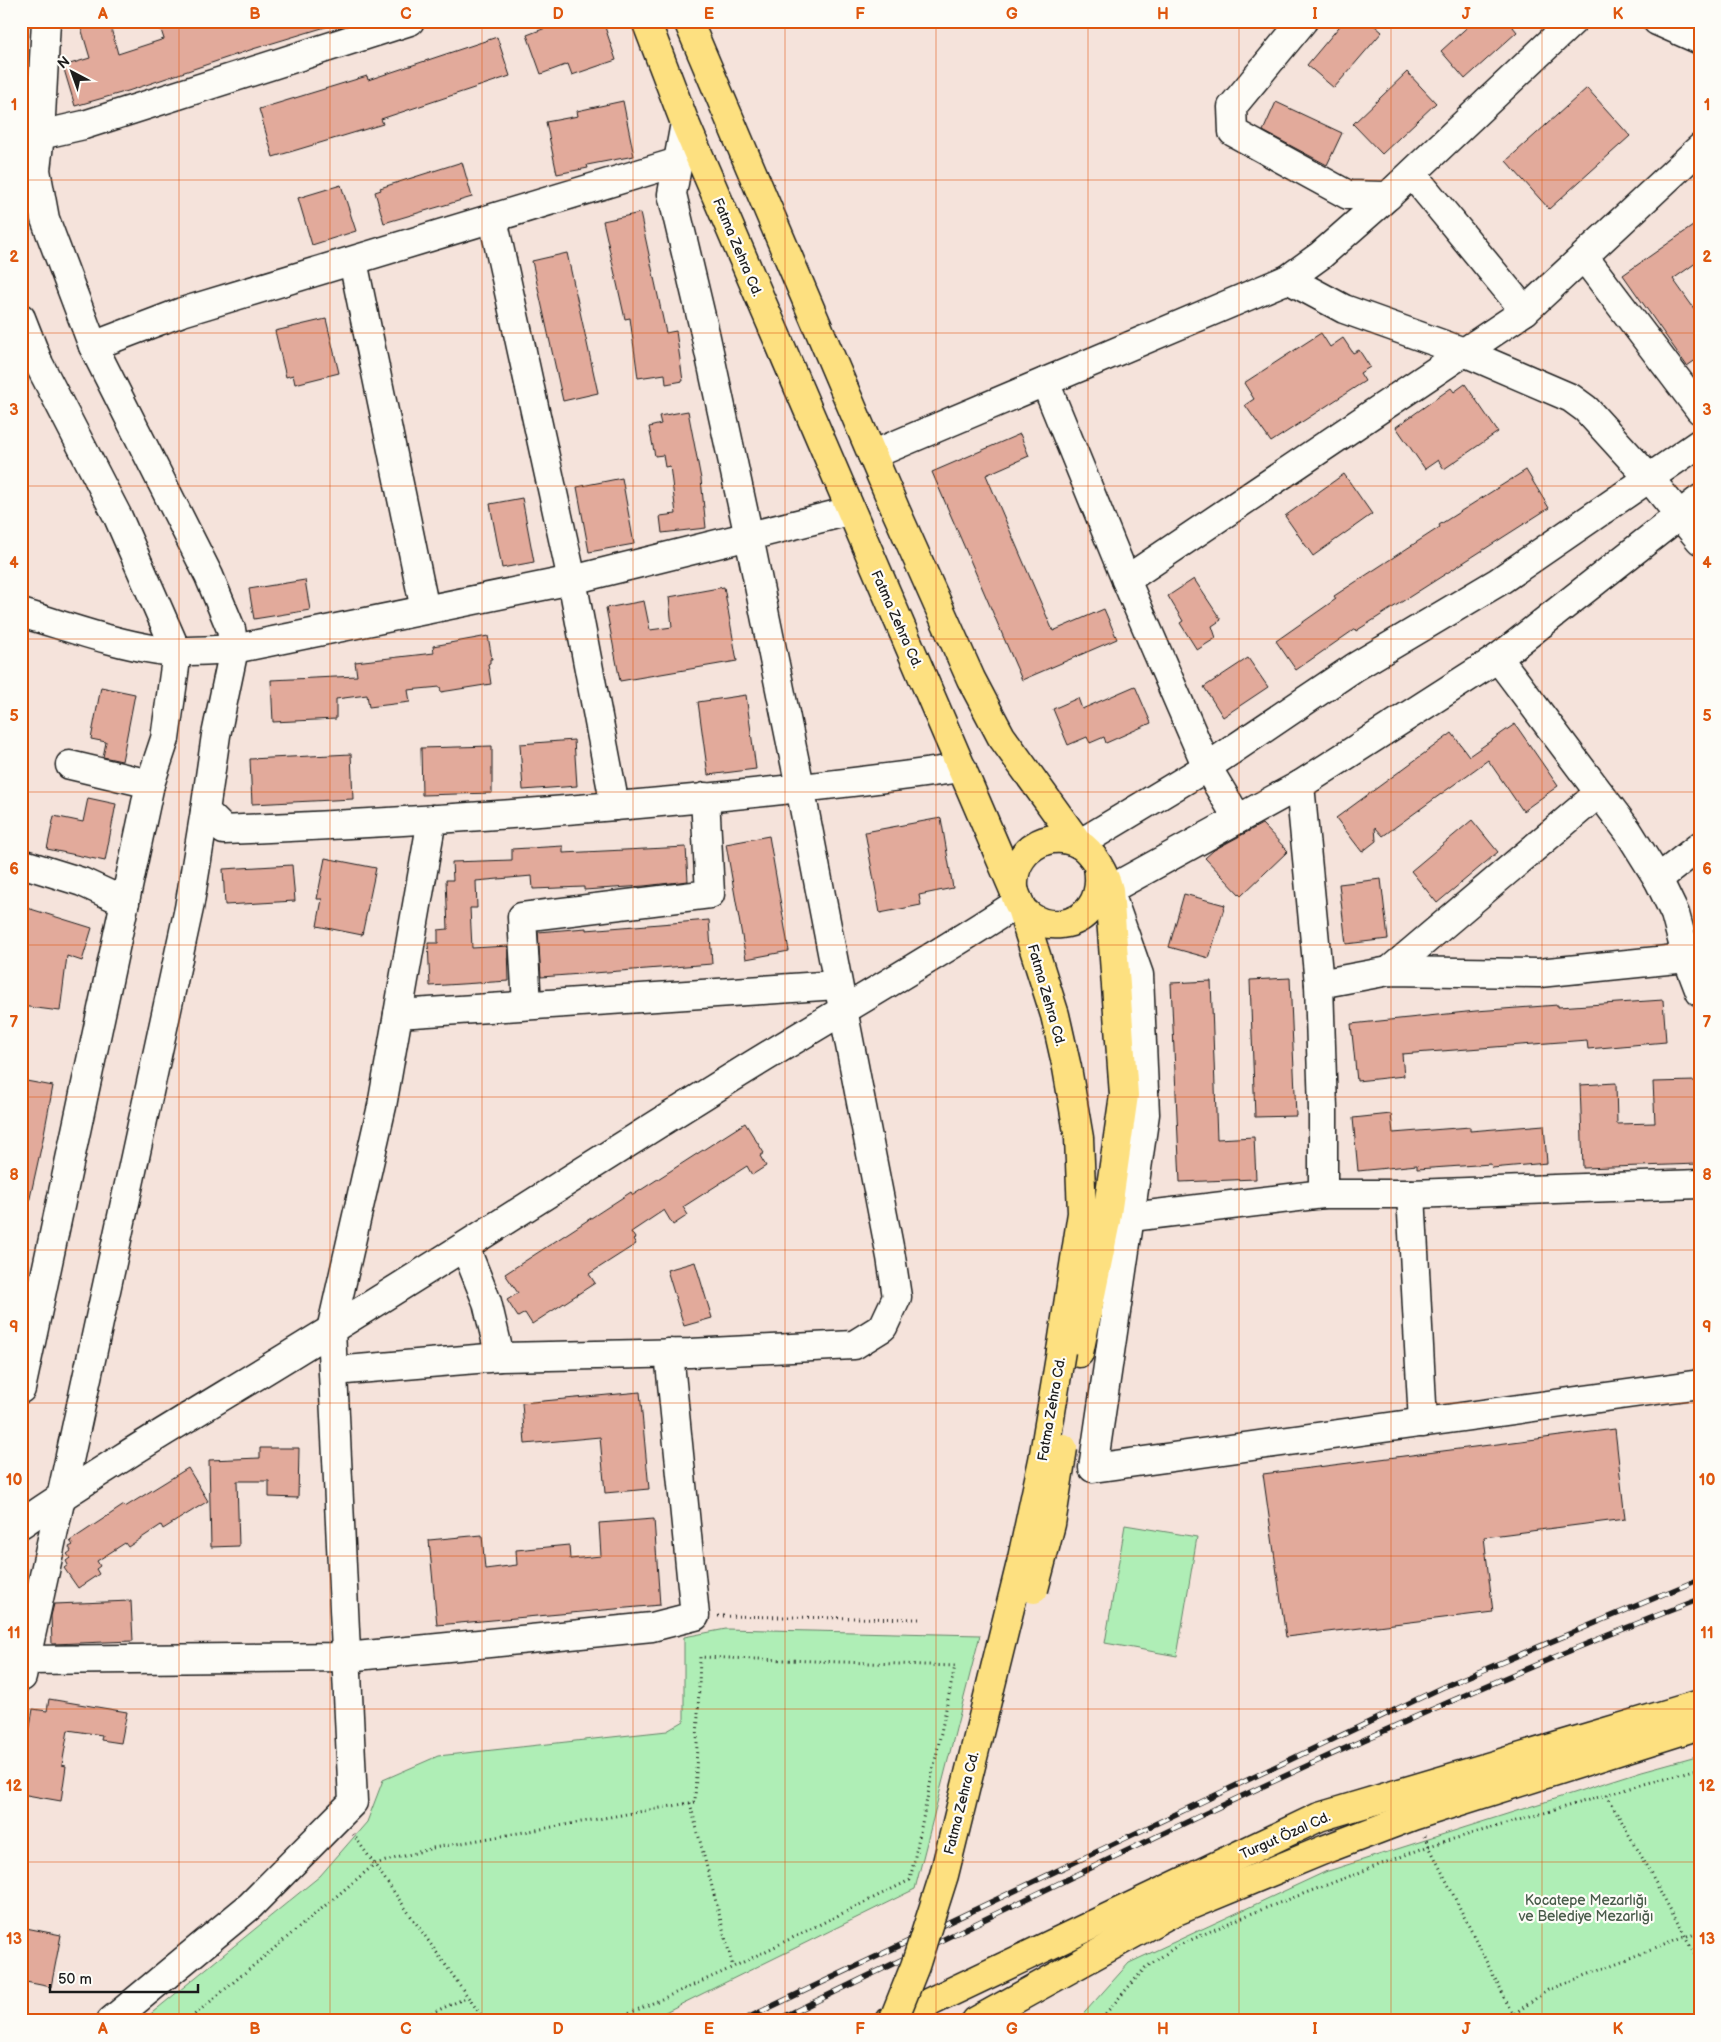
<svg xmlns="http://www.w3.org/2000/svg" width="1721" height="2042" viewBox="0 0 1721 2042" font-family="'Balsamiq Sans',sans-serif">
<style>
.green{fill:#afeeb6;stroke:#668569}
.building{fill:#e2aa9b;stroke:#1c1c1c}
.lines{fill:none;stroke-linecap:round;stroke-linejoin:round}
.minor-casing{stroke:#1c1c1c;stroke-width:31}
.major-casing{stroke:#1c1c1c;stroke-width:31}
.path{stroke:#1c1c1c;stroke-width:3;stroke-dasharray:1 4;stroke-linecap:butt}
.minor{stroke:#fdfcf7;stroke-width:28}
.major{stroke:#fde080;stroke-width:28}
.rail-casing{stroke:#1c1c1c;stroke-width:5.5}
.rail{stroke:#fdfcf7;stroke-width:4;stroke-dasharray:11;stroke-linecap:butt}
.major-bridge-casing{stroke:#1c1c1c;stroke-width:31;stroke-linecap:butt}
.major-bridge{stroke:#fde080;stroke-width:28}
.grid{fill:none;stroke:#de560d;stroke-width:1;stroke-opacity:0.55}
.labels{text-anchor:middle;stroke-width:4.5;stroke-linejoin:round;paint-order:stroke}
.street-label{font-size:14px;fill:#1c1c1c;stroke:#fdfcf7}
.park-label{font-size:14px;fill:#485b4a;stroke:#fdfcf7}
.neatline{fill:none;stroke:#de560d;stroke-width:2}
.grid-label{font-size:16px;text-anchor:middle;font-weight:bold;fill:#de560d}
</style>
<rect width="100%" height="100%" fill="#f5e3db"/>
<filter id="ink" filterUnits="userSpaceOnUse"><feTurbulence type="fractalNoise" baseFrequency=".02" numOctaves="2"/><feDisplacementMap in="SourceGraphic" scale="10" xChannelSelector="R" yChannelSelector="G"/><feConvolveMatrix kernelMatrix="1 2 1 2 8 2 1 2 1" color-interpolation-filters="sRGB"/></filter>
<g filter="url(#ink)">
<!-- green -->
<g class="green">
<path d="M1125,1525l72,12 -20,119 -72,-13z"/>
<path d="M726,1629l254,6 -65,254 -268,132h-505l178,-145 47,-54 16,-42 55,-24 229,-25 17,-10v-84z"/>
<path d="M1700,1755v266h-623l52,-58 196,-91 317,-101z"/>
</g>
<!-- building -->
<g class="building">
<path d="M79,21h30l9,33 46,-15 -6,-18h173l1,4 -79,24 -125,42 -53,15 -12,-40 27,-8z"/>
<path d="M564,21h39l13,39 -44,15 -4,-11 -27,10 -14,-39z"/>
<path d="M1344,21h25l13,11 -48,56 -27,-23z"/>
<path d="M1474,21h34l9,11 -52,47 -24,-28z"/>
<path d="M497,37l13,39 -129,43 2,5 -110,33 -14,-48 108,-33 1,4z"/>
<path d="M1407,72l29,31 -54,51 -29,-30z"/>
<path d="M1587,88l43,48 -81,73 -43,-48z"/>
<path d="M623,101l11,55 -47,9 1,3 -31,6 -11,-52 32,-6 -1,-5z"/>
<path d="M1276,102l66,31 -15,32 -64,-34z"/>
<path d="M462,162l10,35 -88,26 -9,-31 6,-2 -1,-2z"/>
<path d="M341,185l15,46 -44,14 -14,-47z"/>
<path d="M640,213l26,120 10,-2 7,50 -17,3 -1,-10 -27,4 -8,-60 -5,1 -22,-98z"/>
<path d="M1700,221v39l-27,19 27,38v40l-13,9 -64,-91z"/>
<path d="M567,253l31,140 -35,8 -31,-140z"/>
<path d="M326,319l13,54 -44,11 -2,-9 -7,2 -11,-46z"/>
<path d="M1321,333l9,14 13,-9 10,15 6,-3 11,17 -10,6 5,8 -94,61 -26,-37 9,-6 -10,-16z"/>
<path d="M1465,384l33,48 -54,37 -6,-9 -13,9 -29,-42 55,-39 3,4z"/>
<path d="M688,411l13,68 5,49 -44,5 -2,-17 16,-2 -6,-48 -5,1 -2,-12 -8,1 -6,-29 12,-3 -2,-8z"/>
<path d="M1020,434l9,22 -43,19 67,156 51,-22 13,30 -95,41 -90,-208z"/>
<path d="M1526,470l23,38 -193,123 -1,-2 -59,41 -20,-29 60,-42 -2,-3 106,-69 -1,-2z"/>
<path d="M1344,474l28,40 -59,42 -28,-40z"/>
<path d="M622,478l12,66 -45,8 -12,-65z"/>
<path d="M522,498l12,64 -32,6 -12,-64z"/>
<path d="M1194,579l27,41 -9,6 4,12 -19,12 -17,-27 3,-2 -15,-25z"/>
<path d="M305,580l5,30 -56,9 -5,-30z"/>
<path d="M724,587l13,74 -117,20 -14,-73 38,-7 6,29 22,-3 -3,-30z"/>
<path d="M488,636l4,23h-2v4l-2,1 3,20 -50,8 -1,-5 -32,3 2,12 -41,5 -2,-12 -31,4v20l-63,3 -2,-42 86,-4 -2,-14 79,-9 -1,-7z"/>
<path d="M1248,658l20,29 -45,30 -19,-30z"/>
<path d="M1135,686l16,37 -45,20 -2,-6 -14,6 -3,-6 -19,8 -15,-36 25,-11 4,11z"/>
<path d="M101,687l34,7 -13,67 -19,-4 3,-15 -15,-3z"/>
<path d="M746,695l10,74 -48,6 -10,-73z"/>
<path d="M1515,724l43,62 -35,25 -35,-51 -105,76 -8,-9 1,14 -14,11 -26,-34 116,-85 17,23z"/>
<path d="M574,740l3,46 -54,4 -3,-46z"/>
<path d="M492,746v47l-70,2 -1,-47z"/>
<path d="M351,754l2,45 -101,5 -2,-45z"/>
<path d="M88,798l28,6 -11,57 -58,-12 7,-33 29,6z"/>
<path d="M941,818l12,70 -34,7 2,10 -41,8 -15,-81z"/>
<path d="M1472,820l26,32 -61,51 -26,-32z"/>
<path d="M1262,824l26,27 -47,45 -36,-38 9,-8z"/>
<path d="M769,836l20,115 -43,8 -20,-115z"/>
<path d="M563,846v7l123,-6 2,34 -44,5 -60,4v-3l-51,2 -1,-13 -56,5 1,27h-7l2,40 36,-2 1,35 -79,5 -2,-43h10v-13l10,-1 -2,-49h7l-1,-18 60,-2v-11z"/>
<path d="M325,858l51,10 -14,67 -45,-9 5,-27h-5z"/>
<path d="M292,865l3,36 -70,4 -2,-36z"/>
<path d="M1381,879l7,60 -42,5 -7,-60z"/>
<path d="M1184,894l41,11 -16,53 -40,-11z"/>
<path d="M21,906l71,22 -10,33 -15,-5 -7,55 -39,-5z"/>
<path d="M709,920l3,44 -171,13 -3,-45 48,-4v2z"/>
<path d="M1290,978l6,138 -41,1 -5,-137z"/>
<path d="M1211,981l6,158 37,-2 2,42 -76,3 -9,-199z"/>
<path d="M1663,1000l3,42 -78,7 -1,-9 -185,14 2,22 -47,5 -6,-57 125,-13 82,-6v2z"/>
<path d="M21,1080l32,6 -10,53 -15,68 -7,-1z"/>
<path d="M1696,1081l2,83 -115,4 -3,-83 36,-2 1,41 38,-1 -2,-41z"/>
<path d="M1391,1114l2,19 77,-6v4l74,-6 3,38 -55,5 -1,-4 -74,5v-4l-59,6 -5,-53z"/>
<path d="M745,1123l19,30 -4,3 6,10 -14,9 -5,-9 -64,41 5,8 -15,10 -9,-15 -33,22 4,6 -2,1 3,5 -47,30 6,9 -63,41 -7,-11 -7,4 -11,-17 11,-7 -13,-19 126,-82 2,3z"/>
<path d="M695,1262l17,56 -28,8 -17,-56z"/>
<path d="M640,1392l9,97 -44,4 -5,-56 -75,7 -3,-41z"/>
<path d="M1615,1429l10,90 -141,18 9,75 -207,25 -23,-163z"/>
<path d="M260,1448h39l-1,50 -29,-1v-16h-32l2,65 -28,1 -2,-87 51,-2z"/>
<path d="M188,1468l20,33 -45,28 -2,-4 -33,22 -3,-4 -28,18 3,5 -4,3 3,5 -21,14 -14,-20 4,-3 -2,-4 4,-3 -3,-4 4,-3 -2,-4 4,-2 -3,-4 54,-36 1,2z"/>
<path d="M654,1519l6,86 -223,20 -8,-85 53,-5 3,34 32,-4 -1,-15 53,-5 1,14 31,-3 -2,-33z"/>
<path d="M131,1601l2,40 -81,3 -1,-28 3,-12z"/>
<path d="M49,1699l78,13 -6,31 -20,-3 1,-5 -34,-5 -6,35 4,1 -5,35 -40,-7v-15l12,-70 14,2z"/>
<path d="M21,1927l40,8 -10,52 -30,-6z"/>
</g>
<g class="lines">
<!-- minor casing -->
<g class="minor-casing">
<g id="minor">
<path d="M46,21l-6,114 -4,35 9,49 48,127 116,230 22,53 3,20 -18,86 -11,76 19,19c246,-10 494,-28 738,-62"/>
<path d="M1303,21l-71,86 1,25 115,63 40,1 185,-175"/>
<path d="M1657,21l43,19"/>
<path d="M23,141l17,-6 44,-10 326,-104"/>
<path d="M1412,174l113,137"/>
<path d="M493,219l79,361 43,226"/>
<path d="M1584,257l116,153"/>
<path d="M353,261l72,349"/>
<path d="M1288,279l56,30 120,43 107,46 15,11 63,69 51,62"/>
<path d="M21,318l18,46 79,153 59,135 -12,87 -15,45 -80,-19"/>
<path d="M93,346l89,-34 496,-150"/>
<path d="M1045,382l81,198 81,187 31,52"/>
<path d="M872,455l416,-176 33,-24 67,-59"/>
<path d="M1700,499l-202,159 -198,127 -191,105 30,85 6,139 -52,354 607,-84"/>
<path d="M1126,580l399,-269 175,-163"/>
<path d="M21,613c45,13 90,30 137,37 25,3 51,0 76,-1l338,-69 278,-69"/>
<path d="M1498,658l130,173 30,48 17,35 12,44 13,34"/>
<path d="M1300,785l19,199 4,126v84"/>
<path d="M1079,844l128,-77 148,-100 143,-85 202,-139"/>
<path d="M21,863l61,19 43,20"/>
<path d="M1658,879l42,-33"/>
<path d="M1389,971l210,-178"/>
<path d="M1319,984l70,-13 150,2 148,-15"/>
<path d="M527,1005l-5,-88 188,-23 -5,-97"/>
<path d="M398,1014l439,-29"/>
<path d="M1411,1194l12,229"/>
<path d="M1131,1217l192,-23h88l289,-10"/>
<path d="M465,1247l22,55 13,55"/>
<path d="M334,1371l166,-14 190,-4 164,-8 29,-18 14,-30 -6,-40 -91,-470 -51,-250 -44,-204 -33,-139 13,-71"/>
<path d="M21,1389l129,-605"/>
<path d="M21,1524c96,-66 197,-124 295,-185 143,-88 283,-179 425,-267 92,-57 187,-110 278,-170"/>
<path d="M25,1660l321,-3 306,-30 43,-11 -26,-263"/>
<path d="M22,1677l167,-769 16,-97"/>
<path d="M111,2021l139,-115 103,-104 -22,-472 51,-224 50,-287"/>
</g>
</g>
<!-- major casing -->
<g class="major-casing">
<g id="major">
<path d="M646,21l39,102 334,779 36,113 12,53 12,70 3,75 -21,138"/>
<path d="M688,21l208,490 75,168 30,57 78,108"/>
<path d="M1079,1353l27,-132 18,-126 -15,-205c-4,-15 -16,-38 -30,-46 -32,-16 -67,8 -65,43 4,54 96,51 84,-20"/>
<path d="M890,2021l429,-204 381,-113"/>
<path d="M976,2021l193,-107 157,-65 87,-33 287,-91"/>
</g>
</g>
<!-- path -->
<g class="path">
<path d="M718,1616l203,3"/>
<path d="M1607,1795l93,168"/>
<path d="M690,1803l43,164"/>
<path d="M353,1834l132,187"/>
<path d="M1424,1836l92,185"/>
<path d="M187,2021l188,-157 58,-16 262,-46 5,-145 255,9 -45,214 -185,91 -113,50"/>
<path d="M413,2021l55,-24"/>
<path d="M1099,2021l46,-53 32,-22 68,-30 184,-70 271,-78"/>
<path d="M1508,2021l6,-7 34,-24 152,-59"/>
</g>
<!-- minor -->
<use href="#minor" class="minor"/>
<!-- major -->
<use href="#major" class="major"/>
<!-- rail casing -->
<g class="rail-casing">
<g id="rail">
<path d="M741,2021l702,-334 257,-108"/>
<path d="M775,2021c305,-147 608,-301 925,-422"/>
</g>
</g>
<!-- rail -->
<use href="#rail" class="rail"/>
<!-- major-bridge casing -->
<g class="major-bridge-casing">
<g id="major-bridge">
<path d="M1034,1589l17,-65 12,-76"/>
<path d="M893,2021l22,-55 29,-91 77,-312 22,-103 18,-109"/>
</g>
</g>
<!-- major-bridge -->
<use href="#major-bridge" class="major-bridge"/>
</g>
</g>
<!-- grid -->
<path class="grid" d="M179,21v2000M330,21v2000M482,21v2000M633,21v2000M785,21v2000M936,21v2000M1088,21v2000M1239,21v2000M1391,21v2000M1542,21v2000M21,180h1679M21,333h1679M21,486h1679M21,639h1679M21,792h1679M21,945h1679M21,1097h1679M21,1250h1679M21,1403h1679M21,1556h1679M21,1709h1679M21,1862h1679"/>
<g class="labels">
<!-- street labels -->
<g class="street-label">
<text transform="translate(738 247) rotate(67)" y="5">Fatma Zehra Cd.</text>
<text transform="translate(897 619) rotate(66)" y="5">Fatma Zehra Cd.</text>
<text transform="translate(1047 995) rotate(74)" y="5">Fatma Zehra Cd.</text>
<text transform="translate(1051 1409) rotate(-80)" y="5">Fatma Zehra Cd.</text>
<text transform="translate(961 1803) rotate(-76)" y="5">Fatma Zehra Cd.</text>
<text transform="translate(1285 1835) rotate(-24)" y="5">Turgut Özal Cd.</text>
</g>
<!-- park labels -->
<g class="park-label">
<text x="1586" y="1905">Kocatepe Mezarlığı<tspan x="1586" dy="16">ve Belediye Mezarlığı</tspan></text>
</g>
</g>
<!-- margin -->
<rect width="1721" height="2042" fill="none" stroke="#fdfcf7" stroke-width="55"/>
<!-- north arrow -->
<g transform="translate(72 72) rotate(319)" stroke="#fdfcf7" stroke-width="4" paint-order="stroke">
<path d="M0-4L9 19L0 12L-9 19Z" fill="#1c1c1c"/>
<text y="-8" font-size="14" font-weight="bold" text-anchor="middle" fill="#1c1c1c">N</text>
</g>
<!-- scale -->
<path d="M50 1984v8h148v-8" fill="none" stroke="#1c1c1c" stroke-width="2.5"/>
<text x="58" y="1984" font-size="15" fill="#1c1c1c" stroke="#fdfcf7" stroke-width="4" paint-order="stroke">50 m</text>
<rect x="28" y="28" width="1666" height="1986" class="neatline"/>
<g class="grid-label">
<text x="103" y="19">A</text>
<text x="255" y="19">B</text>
<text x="406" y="19">C</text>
<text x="558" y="19">D</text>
<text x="709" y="19">E</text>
<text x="860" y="19">F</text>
<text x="1012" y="19">G</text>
<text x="1163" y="19">H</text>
<text x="1315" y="19">I</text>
<text x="1466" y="19">J</text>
<text x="1618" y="19">K</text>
<text x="14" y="110">1</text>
<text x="1707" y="110">1</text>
<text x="14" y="262">2</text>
<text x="1707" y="262">2</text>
<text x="14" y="415">3</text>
<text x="1707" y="415">3</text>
<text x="14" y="568">4</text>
<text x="1707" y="568">4</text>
<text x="14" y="721">5</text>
<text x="1707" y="721">5</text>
<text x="14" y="874">6</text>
<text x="1707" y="874">6</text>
<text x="14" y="1027">7</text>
<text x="1707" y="1027">7</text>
<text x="14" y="1180">8</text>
<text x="1707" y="1180">8</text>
<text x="14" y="1332">9</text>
<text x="1707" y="1332">9</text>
<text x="14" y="1485">10</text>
<text x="1707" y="1485">10</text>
<text x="14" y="1638">11</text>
<text x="1707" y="1638">11</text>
<text x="14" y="1791">12</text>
<text x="1707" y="1791">12</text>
<text x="14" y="1944">13</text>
<text x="1707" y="1944">13</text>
<text x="103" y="2034">A</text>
<text x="255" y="2034">B</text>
<text x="406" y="2034">C</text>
<text x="558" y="2034">D</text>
<text x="709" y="2034">E</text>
<text x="860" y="2034">F</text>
<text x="1012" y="2034">G</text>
<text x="1163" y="2034">H</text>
<text x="1315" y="2034">I</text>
<text x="1466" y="2034">J</text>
<text x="1618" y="2034">K</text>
</g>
</svg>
